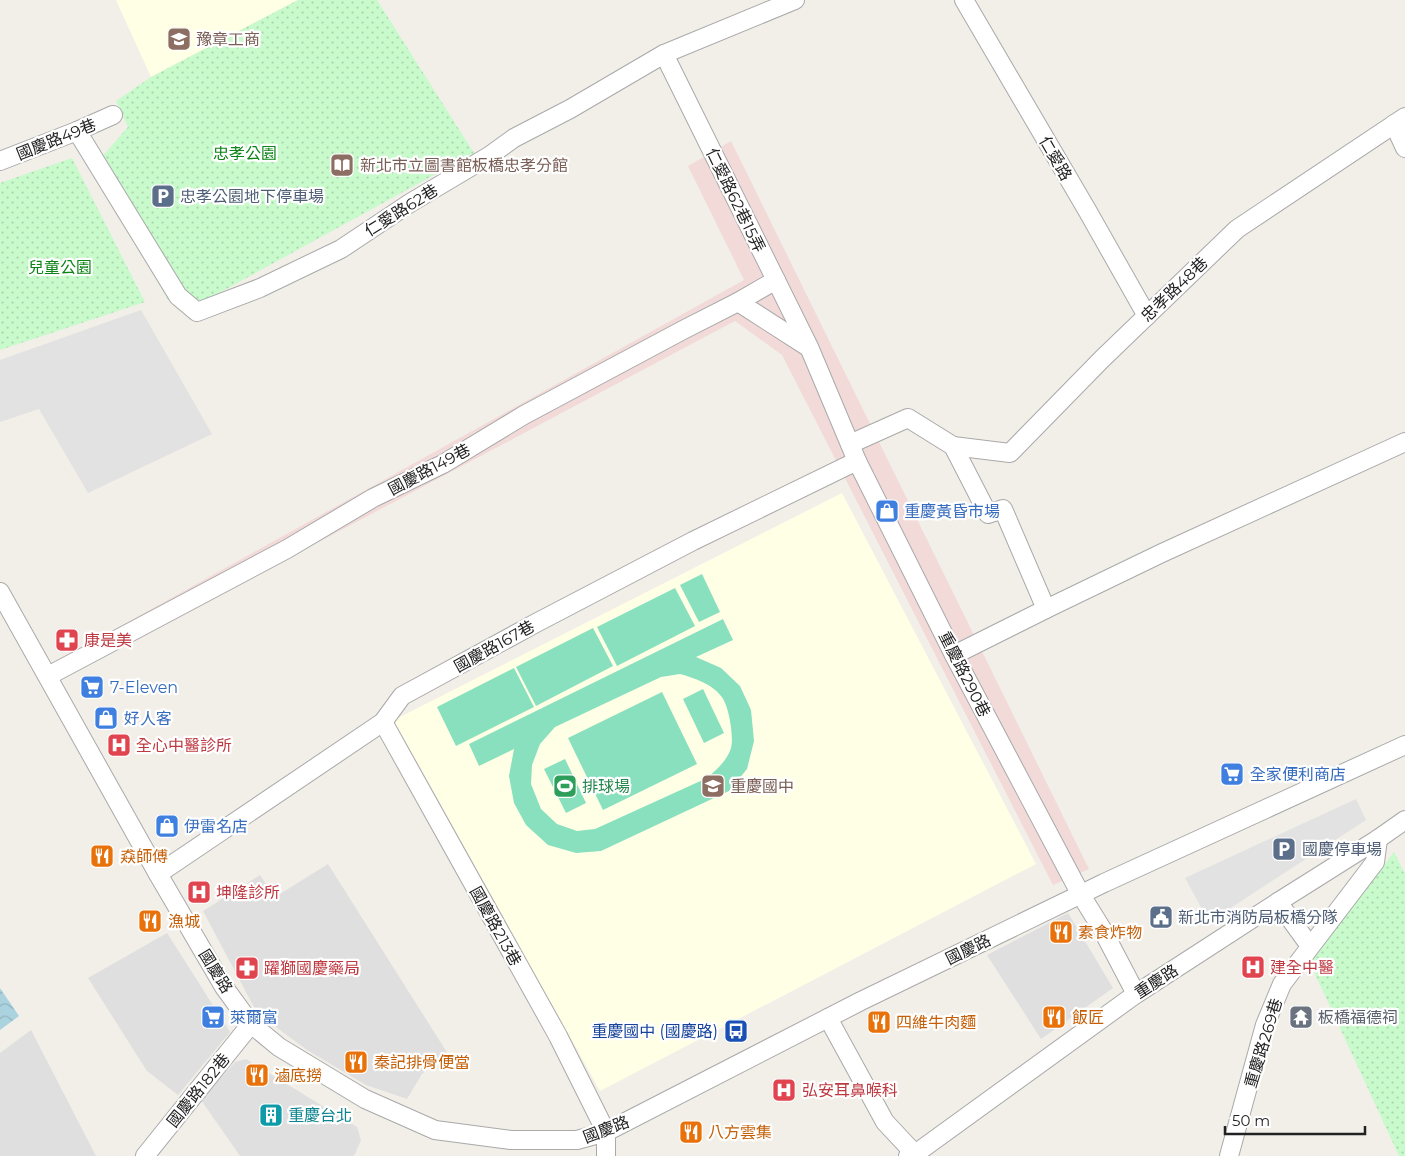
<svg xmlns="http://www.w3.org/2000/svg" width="1405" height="1156" viewBox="0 0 1405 1156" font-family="Montserrat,'Noto Sans TC',sans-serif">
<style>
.residential{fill:#e0dfdf}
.commercial{fill:#f2dad9}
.education{fill:#ffffe5}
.park{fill:url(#park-dots)}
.pitch{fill:#88e0be;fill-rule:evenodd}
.parking{fill:#e2e2e2}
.water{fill:url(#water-waves)}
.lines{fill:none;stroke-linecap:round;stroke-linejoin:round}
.street-casing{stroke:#a9a9a9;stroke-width:20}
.street{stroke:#fff;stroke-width:18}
.labels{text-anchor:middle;stroke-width:4.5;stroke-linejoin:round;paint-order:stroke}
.education-label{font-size:16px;fill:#785e54;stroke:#fff;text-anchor:start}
.street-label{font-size:16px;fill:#222;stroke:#fff}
.park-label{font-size:16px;fill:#0c8416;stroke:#fff}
.service-label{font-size:16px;fill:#4e5e75;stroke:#fff;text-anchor:start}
.shop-label{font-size:16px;fill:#366cbe;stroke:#fff;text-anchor:start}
.health-label{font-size:16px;fill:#be3a42;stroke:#fff;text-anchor:start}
.leisure-label{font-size:16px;fill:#27864d;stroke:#fff;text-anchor:start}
.food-label{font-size:16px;fill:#c56008;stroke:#fff;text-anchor:start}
.worship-label{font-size:16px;fill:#5b616d;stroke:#fff;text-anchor:start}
.transit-label{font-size:16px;fill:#164399;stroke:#fff;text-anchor:end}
.culture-label{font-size:16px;fill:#0d838f;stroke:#fff;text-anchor:start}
</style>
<defs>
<pattern id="park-dots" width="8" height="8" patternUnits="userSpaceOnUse" patternTransform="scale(1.25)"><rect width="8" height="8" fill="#c8facc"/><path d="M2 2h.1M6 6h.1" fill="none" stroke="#acd6af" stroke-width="1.8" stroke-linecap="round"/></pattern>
<pattern id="water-waves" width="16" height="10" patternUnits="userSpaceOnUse" patternTransform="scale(1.25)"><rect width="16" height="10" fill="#aad3df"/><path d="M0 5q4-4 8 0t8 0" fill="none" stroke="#92b5bf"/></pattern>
</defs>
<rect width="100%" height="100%" fill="#f2efe9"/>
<!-- residential -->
<g class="residential">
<path d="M328,864l120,190 -26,20 -15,25 -41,-14 -59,-35 -50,-37 -54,-102 57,-36 15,22z"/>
<path d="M1068,913l45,75 -72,51 -54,-84z"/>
<path d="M167,933l63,99 -52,63 -31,-24 -59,-93z"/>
<path d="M31,1030l65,126h-96v-103z"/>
<path d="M246,1059l111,68 4,13 -6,14 -2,2h-113l-39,-56 34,-38z"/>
</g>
<!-- commercial -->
<path class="commercial" d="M731,141l358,728 -36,16 -271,-530 -47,-34 -680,361 -8,-15 697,-387 -56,-114z"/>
<!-- education -->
<g class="education">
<path d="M116,0h182l-147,77z"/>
<path d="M842,493l194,371 -436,227 -206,-371z"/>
</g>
<!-- park -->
<g class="park">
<path d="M298,0h79l97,153 -275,151 -31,-4 -76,-132 36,-41 -12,-26 35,-24z"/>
<path d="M72,158l73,144 -145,48v-167z"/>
<path d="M1394,852l11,22v282h-6l-89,-193z"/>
</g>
<!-- pitch -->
<g class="pitch">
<path d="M702,574l18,38 -21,10 -19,-37z"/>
<path d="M675,588l20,38 -78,40 -20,-39z"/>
<path d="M723,619l10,21 -37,17 25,11 19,18 11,24 3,31 -7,28 -18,22 -128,60 -25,2 -28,-8 -22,-20 -12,-22 -5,-27 5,-27 -35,17 -10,-22zM680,674c14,4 32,10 41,22 8,9 13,41 10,52 -4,13 -15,22 -24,30l-112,51 -18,2 -20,-7 -16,-15 -10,-25 1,-19 8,-21 15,-17 106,-50z"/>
<path d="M593,628l20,38 -77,40 -20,-39z"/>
<path d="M514,668l20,39 -78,39 -19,-39z"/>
<path d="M703,689l21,44 -20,10 -21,-44z"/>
<path d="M662,692l35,72 -94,46 -35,-72z"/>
<path d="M565,759l21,44 -20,10 -22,-44z"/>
</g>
<!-- parking -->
<g class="parking">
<path d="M141,310l71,124 -124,59 -49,-84 -39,13v-62z"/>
<path d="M1356,799l10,21 -157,102 -24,-44z"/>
</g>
<!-- water -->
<path class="water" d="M0,988l19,28 -19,14z"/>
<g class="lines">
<!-- street casing -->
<g class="street-casing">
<g id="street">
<path d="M964,0l123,210 60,106"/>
<path d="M664,54l145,293 48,114 97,194 127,240 21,34 34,65"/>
<path d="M1394,124l11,24"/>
<path d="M77,131l101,165 19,16 63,-24 81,-39 69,-46 79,-47 25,-18 56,-29 94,-55 131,-54"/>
<path d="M0,161l77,-30 36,-16"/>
<path d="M738,302l38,-22"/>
<path d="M850,444l58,-26 45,28 35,68 15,-5 43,100 -92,46"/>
<path d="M953,446l57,7 92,-94 135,-130 168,-112"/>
<path d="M0,592l158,282 66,113 27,37 28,23 86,52 70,31 76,10h66l29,-8 255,-131 243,-118 301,-138"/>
<path d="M1046,609l116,-56 243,-111"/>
<path d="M48,676l239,-127 86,-51 70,-34 81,-49 159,-85 55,-28 70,45"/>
<path d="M383,722l175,314 48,96v24"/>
<path d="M158,874l225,-152 19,-26 134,-73 157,-82 164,-80"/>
<path d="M1278,902l32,44"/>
<path d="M828,1018l57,104 30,32"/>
<path d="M145,1156l106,-132"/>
<path d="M908,1156l7,-2 221,-160 142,-92 100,-63 27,-19"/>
<path d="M1229,1156l36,-131 17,-41 93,-122 3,-23"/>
</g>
</g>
<!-- street -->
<use href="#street" class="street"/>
</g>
<!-- icons -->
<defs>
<g id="school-square" transform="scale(1.25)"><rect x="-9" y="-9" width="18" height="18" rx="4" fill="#8d6e63" stroke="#fff"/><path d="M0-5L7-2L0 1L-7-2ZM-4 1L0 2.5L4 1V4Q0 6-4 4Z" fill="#fff"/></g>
<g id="library-square" transform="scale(1.25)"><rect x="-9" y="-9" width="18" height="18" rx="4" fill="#8d6e63" stroke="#fff"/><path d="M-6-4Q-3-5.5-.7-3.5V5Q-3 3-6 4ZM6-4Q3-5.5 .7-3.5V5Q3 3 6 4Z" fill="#fff"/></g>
<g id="parking-square" transform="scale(1.25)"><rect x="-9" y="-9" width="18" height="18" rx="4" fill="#5c6f8a" stroke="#fff"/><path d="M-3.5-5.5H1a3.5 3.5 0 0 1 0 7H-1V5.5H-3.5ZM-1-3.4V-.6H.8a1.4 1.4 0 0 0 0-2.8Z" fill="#fff"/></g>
<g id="shop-square" transform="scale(1.25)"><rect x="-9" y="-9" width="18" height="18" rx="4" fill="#3f7fe0" stroke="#fff"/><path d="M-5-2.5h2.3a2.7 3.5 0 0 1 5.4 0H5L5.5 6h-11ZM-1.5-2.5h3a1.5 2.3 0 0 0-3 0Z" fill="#fff"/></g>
<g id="pharmacy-square" transform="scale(1.25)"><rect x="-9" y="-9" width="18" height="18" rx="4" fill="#e0444e" stroke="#fff"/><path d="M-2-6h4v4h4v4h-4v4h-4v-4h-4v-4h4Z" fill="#fff"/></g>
<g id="supermarket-square" transform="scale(1.25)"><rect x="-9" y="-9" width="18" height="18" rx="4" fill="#3f7fe0" stroke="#fff"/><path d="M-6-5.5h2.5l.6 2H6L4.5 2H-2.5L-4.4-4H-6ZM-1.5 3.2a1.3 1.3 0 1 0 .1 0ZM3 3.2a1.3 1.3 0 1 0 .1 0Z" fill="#fff"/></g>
<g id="hospital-square" transform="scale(1.25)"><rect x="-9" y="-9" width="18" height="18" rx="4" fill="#e0444e" stroke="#fff"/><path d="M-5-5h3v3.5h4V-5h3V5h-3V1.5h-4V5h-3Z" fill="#fff"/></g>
<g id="stadium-square" transform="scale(1.25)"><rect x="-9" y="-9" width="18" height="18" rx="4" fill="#2e9e5b" stroke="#fff"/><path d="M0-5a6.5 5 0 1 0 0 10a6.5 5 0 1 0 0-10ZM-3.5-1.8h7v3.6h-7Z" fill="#fff"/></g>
<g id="restaurant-square" transform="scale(1.25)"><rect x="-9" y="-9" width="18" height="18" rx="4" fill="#e8710a" stroke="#fff"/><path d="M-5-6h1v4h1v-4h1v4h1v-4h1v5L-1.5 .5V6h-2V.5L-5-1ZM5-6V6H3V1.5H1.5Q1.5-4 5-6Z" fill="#fff"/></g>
<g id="civic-square" transform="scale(1.25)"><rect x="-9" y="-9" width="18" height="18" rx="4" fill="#5c6f8a" stroke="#fff"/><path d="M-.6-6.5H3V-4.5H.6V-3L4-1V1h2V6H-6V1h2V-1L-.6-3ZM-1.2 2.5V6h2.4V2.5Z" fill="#fff"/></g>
<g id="temple-square" transform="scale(1.25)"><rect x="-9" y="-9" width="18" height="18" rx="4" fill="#6b7280" stroke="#fff"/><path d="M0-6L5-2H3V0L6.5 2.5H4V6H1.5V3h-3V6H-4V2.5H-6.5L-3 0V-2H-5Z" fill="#fff"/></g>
<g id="bus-square" transform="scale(1.25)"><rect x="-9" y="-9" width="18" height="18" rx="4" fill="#1a4fb4" stroke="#fff"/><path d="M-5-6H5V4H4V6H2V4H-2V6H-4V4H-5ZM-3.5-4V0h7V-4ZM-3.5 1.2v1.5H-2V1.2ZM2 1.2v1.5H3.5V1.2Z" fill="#fff"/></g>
<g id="building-square" transform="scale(1.25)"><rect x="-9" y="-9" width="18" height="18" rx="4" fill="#0f9aa8" stroke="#fff"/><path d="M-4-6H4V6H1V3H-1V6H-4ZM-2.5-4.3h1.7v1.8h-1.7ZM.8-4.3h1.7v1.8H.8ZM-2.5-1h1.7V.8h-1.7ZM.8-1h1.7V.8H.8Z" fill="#fff"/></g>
</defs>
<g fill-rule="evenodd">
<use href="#school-square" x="179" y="39"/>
<use href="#library-square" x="342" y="165"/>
<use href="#parking-square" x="163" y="196"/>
<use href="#shop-square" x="887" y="511"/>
<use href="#pharmacy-square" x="67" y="640"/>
<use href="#supermarket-square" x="92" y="687"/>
<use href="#shop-square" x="106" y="718"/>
<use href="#hospital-square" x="119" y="745"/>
<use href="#supermarket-square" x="1232" y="774"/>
<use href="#stadium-square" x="565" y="786"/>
<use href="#school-square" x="713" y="786"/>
<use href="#shop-square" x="167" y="826"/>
<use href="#parking-square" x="1284" y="849"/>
<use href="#restaurant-square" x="102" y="856"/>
<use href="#hospital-square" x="199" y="892"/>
<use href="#civic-square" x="1161" y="917"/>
<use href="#restaurant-square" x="150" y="921"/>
<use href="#restaurant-square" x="1061" y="932"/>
<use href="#hospital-square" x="1253" y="967"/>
<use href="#pharmacy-square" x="247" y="968"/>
<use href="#supermarket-square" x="213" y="1017"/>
<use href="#restaurant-square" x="1054" y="1017"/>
<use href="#temple-square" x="1301" y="1017"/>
<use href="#restaurant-square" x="879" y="1022"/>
<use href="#bus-square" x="736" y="1031"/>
<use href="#restaurant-square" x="356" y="1062"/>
<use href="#restaurant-square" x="257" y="1075"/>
<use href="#hospital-square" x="784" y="1090"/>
<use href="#building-square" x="271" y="1115"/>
<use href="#restaurant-square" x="691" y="1132"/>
</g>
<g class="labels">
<!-- education labels -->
<g class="education-label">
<text x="196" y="45">豫章工商</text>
<text x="360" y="171">新北市立圖書館板橋忠孝分館</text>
<text x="730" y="792">重慶國中</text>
</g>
<!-- street labels -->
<g class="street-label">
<text transform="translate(56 139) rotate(-22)" y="6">國慶路49巷</text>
<text transform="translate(1056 158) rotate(60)" y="6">仁愛路</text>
<text transform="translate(736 200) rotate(64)" y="6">仁愛路62巷15弄</text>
<text transform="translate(401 210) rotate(-32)" y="6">仁愛路62巷</text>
<text transform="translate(1174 289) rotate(-44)" y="6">忠孝路48巷</text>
<text transform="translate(429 469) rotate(-28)" y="6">國慶路149巷</text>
<text transform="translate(494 646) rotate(-29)" y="6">國慶路167巷</text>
<text transform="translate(965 674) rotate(63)" y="6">重慶路290巷</text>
<text transform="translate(496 926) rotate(61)" y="6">國慶路213巷</text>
<text transform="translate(968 949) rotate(-26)" y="6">國慶路</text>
<text transform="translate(216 971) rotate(58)" y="6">國慶路</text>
<text transform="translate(1156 981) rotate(-33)" y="6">重慶路</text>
<text transform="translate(1263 1043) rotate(-73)" y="6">重慶路269巷</text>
<text transform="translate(198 1090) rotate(-51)" y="6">國慶路182巷</text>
<text transform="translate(606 1129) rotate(-21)" y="6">國慶路</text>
</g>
<!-- park labels -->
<g class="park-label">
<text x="245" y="159">忠孝公園</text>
<text x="60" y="273">兒童公園</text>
</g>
<!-- service labels -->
<g class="service-label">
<text x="180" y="202">忠孝公園地下停車場</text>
<text x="1302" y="855">國慶停車場</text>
<text x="1178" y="923">新北市消防局板橋分隊</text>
</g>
<!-- shop labels -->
<g class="shop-label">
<text x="904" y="517">重慶黃昏市場</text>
<text x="110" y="693">7-Eleven</text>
<text x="124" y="724">好人客</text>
<text x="1250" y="780">全家便利商店</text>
<text x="184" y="832">伊雷名店</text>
<text x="230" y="1023">萊爾富</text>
</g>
<!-- health labels -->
<g class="health-label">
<text x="84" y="646">康是美</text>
<text x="136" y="751">全心中醫診所</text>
<text x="216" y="898">坤隆診所</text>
<text x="1270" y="973">建全中醫</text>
<text x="264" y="974">躍獅國慶藥局</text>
<text x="802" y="1096">弘安耳鼻喉科</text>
</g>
<!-- leisure labels -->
<g class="leisure-label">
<text x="582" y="792">排球場</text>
</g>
<!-- food labels -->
<g class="food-label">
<text x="120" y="862">猋師傅</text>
<text x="168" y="927">漁城</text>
<text x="1078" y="938">素食炸物</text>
<text x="1072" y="1023">飯匠</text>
<text x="896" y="1028">四維牛肉麵</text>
<text x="374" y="1068">秦記排骨便當</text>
<text x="274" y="1081">滷底撈</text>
<text x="708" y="1138">八方雲集</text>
</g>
<!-- worship labels -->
<g class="worship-label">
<text x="1318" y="1023">板橋福德祠</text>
</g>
<!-- transit labels -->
<g class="transit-label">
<text x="718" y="1037">重慶國中 (國慶路)</text>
</g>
<!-- culture labels -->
<g class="culture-label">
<text x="288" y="1121">重慶台北</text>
</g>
</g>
<!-- scale -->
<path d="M1225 1126v8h140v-8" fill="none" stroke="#222222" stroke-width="2.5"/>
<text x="1232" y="1126" font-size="15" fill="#222222" stroke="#ffffff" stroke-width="4" paint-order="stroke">50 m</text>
</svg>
